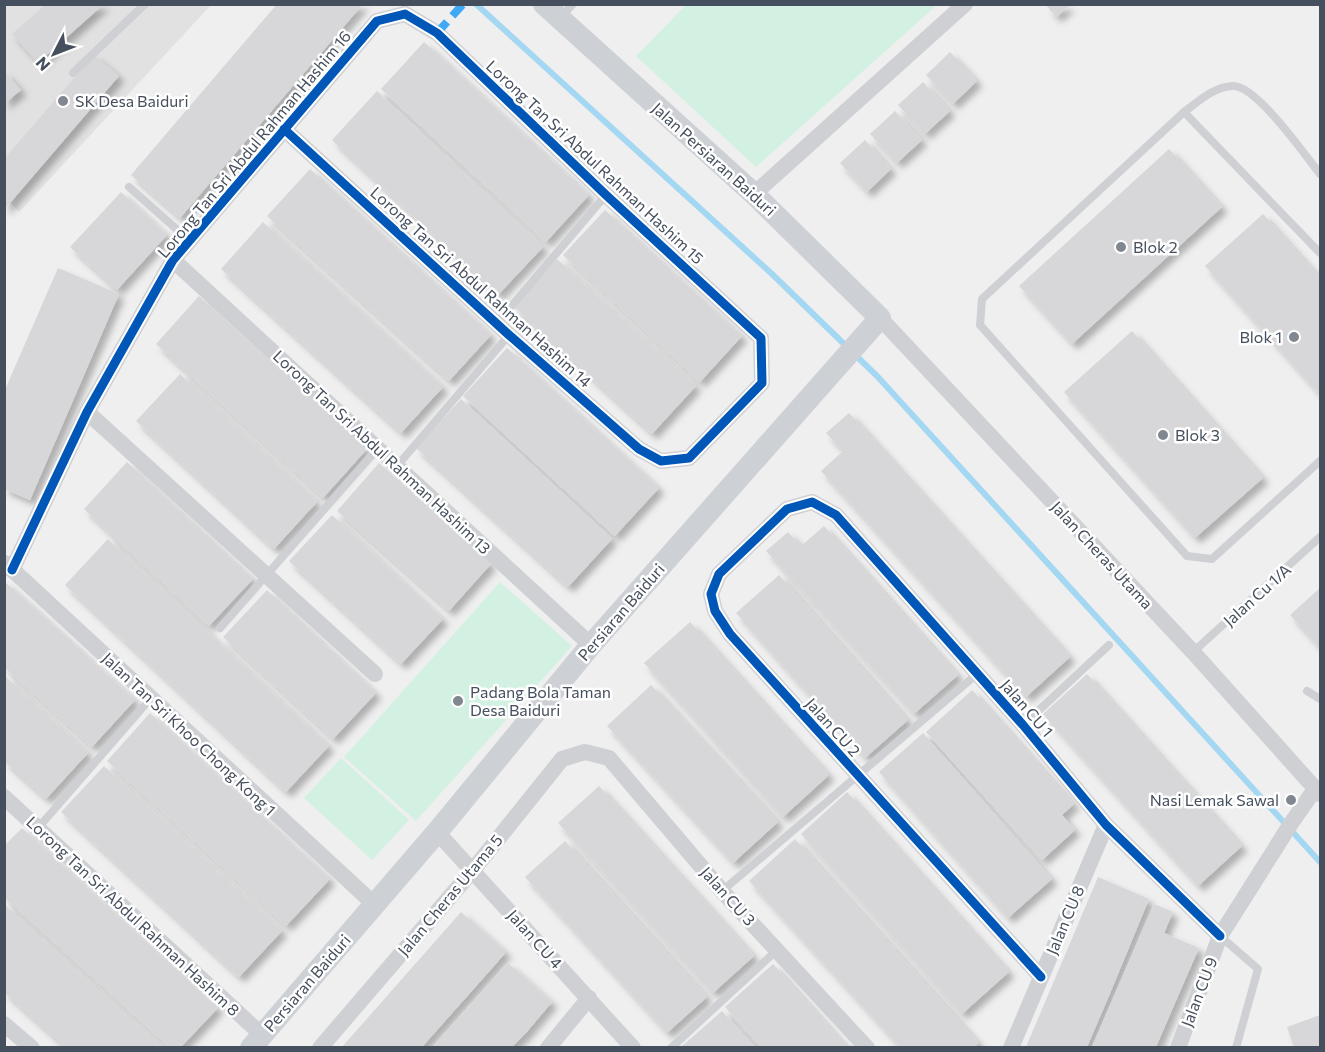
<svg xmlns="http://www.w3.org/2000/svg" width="1325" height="1052" viewBox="0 0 1325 1052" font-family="Commissioner,sans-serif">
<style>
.education{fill:#e1e1e1}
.park{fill:#d2f1e2}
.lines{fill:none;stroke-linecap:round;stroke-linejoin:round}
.stream{stroke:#a4d7f2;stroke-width:6}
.building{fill:#d7d7d9;filter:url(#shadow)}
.lane{stroke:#ced0d4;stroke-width:8}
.street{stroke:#ced0d4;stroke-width:16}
.secondary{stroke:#cdd0d5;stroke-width:22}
.quiet{stroke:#3fa9f5;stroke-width:8;stroke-dasharray:15 8;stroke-linecap:butt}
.cycleway-casing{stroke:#fff;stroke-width:13}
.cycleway{stroke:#0057b8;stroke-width:9}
.poi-dot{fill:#818790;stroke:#fff;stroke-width:2}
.labels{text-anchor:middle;stroke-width:5;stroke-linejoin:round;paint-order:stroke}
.poi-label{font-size:16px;fill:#454f5d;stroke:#fff;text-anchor:start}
.street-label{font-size:16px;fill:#454f5d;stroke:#fff}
</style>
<defs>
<filter id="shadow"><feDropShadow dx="5.5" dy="5.5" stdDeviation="3" flood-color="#0004"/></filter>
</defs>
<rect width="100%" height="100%" fill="#f0efef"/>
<!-- education -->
<path class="education" d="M4,5h207l-192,207 -14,-14z"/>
<!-- park -->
<g class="park">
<path d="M687,4h250v1l-181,162 -120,-111z"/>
<path d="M500,582l72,64 -156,175 -72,-64z"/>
<path d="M341,758l68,62 -37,40 -68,-62z"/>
</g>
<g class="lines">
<!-- stream -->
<path class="stream" d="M476,4l296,270 105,102 443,486"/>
</g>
<!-- building -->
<g class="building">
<path d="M46,4h58l-66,59 -26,-29z"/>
<path d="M277,4h86l-183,214 -49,-43z"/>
<path d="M1046,5h24l-14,12z"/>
<path d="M424,42l165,153 -43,47 -165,-153z"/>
<path d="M950,52l27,29 -24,23 -27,-29z"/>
<path d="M94,55l25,21 -115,134v-51z"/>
<path d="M4,71l17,19 -17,14z"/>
<path d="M923,82l27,29 -25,23 -27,-29z"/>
<path d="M377,91l166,156 -45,48 -166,-155z"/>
<path d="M895,111l27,29 -25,23 -27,-29z"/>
<path d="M865,140l26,29 -24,23 -27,-29z"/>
<path d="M1169,149l53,58 -150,137 -53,-58z"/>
<path d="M310,169l181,166 -42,46 -182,-165z"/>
<path d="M121,192l46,43 -50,55 -47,-43z"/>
<path d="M605,210l137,126 -42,46 -137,-127z"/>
<path d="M1263,214l57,64v117l-115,-129z"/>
<path d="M263,222l180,165 -42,46 -180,-164z"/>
<path d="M557,259l139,127 -44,48 -138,-127z"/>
<path d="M58,268l61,26 -89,206 -26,-11v-97z"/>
<path d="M199,296l168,153 -44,49 -167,-154z"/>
<path d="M1132,331l131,147 -68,60 -131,-146z"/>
<path d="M507,348l152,140 -44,48 -152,-140z"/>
<path d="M180,374l137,128 -43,47 -138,-128z"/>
<path d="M461,399l151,140 -44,48 -152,-139z"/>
<path d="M849,413l221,244 -44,40 -205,-226 22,-20 -17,-18z"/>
<path d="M127,462l126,117 -44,47 -125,-117z"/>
<path d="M379,463l112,101 -42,47 -112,-100z"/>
<path d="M332,515l111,104 -42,45 -112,-103z"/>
<path d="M824,526l134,149 -44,39 -148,-163 22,-19 13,14z"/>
<path d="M108,539l221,207 -43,46 -221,-207z"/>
<path d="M779,575l129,145 -43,38 -129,-145z"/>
<path d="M4,581l131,119 -43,47 -88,-80z"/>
<path d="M1320,588v60l-30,-33z"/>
<path d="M267,590l109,103 -43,46 -110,-102z"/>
<path d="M690,622l139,153 -46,42 -139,-154z"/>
<path d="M1087,674l155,172 -44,40 -155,-172z"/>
<path d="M5,676l83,77 -42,46 -41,-37z"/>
<path d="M651,685l127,137 -45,41 -126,-137z"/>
<path d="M972,690l102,114 -12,11 13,15 -33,30 -116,-128z"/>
<path d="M150,713l180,166 -44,47 -179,-165z"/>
<path d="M923,733l129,146 -44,39 -129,-146z"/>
<path d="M104,766l178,165 -43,46 -178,-165z"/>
<path d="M599,786l155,170 -41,37 -155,-170z"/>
<path d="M847,792l162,180 -47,42 -161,-180z"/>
<path d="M22,828l196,180 -37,39h-12l-165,-150v-51z"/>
<path d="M795,839l184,204 -5,4h-74l-151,-166z"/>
<path d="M565,841l142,156 -40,36 -142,-156z"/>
<path d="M1098,877l51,22 -38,92 -24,56h-61z"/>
<path d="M4,904l139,127 18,16h-96l-49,-44 -12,-11z"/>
<path d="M1154,904l19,8 -9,21 35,15 -14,32 -29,67h-64z"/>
<path d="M461,912l45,40 -12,14 -72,81h-80z"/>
<path d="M508,963l44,39 -27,32 -13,13h-79z"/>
<path d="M773,964l63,71 11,12h-86l-11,-12 -25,-28z"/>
<path d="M722,1011l33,36h-74z"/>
<path d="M1320,1015v32h-26l-7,-20z"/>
</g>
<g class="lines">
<!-- lane -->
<g class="lane">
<path d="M560,18l13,-14"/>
<path d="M73,73l72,-69"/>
<path d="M1184,112l136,141"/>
<path d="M1320,174c-15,-19 -64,-89 -87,-88 -20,1 -34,15 -49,26l-202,187 -2,26 207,231 25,3 108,-98"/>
<path d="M129,187l61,54"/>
<path d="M497,323l109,-128"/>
<path d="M397,466l112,-131"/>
<path d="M220,628l158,-180"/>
<path d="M1193,652l127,-115"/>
<path d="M1307,691l13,8"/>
<path d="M1023,725l86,-80"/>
<path d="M38,828l113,-130"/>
<path d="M722,891l255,-217"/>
<path d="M1220,936l38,33 -22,79"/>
<path d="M671,1048l106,-98"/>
</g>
<!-- street -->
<g class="street">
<path d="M754,194l211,-190"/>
<path d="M173,260l418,385"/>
<path d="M880,318l313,334 127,142"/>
<path d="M87,412l288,262"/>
<path d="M5,563l369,341"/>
<path d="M12,570l75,-158 86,-152 204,-239 28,-7 32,19 169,162 155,143 1,45 -73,75 -28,3 -22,-12 -130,-114 -225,-206"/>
<path d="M4,797l258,238"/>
<path d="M437,832l196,216"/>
<path d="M1041,977l-311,-343 -15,-23 -4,-17 8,-20 68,-65 25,-7 24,13 187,210 83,100 114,111"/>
<path d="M4,1024l28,24"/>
<path d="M320,1048l153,-178 89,-111 23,-7 24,6 113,133 145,157"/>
<path d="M548,1048l41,-50"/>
<path d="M1011,1048l95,-223"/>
<path d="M1178,1048l42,-112 72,-114 23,-33"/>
</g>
<!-- secondary -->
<path class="secondary" d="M251,1048l186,-216 154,-187 289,-327 -126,-124 -210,-190"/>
<!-- quiet -->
<path class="quiet" d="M437,33l26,-29"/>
<!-- cycleway casing -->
<g class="cycleway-casing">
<g id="cycleway">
<path d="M12,570l75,-158 86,-152 204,-239 28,-7 32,19 169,162 155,143 1,45 -73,75 -28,3 -22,-12 -130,-114 -225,-206"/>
<path d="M1041,977l-311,-343 -15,-23 -4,-17 8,-20 68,-65 25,-7 24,13 187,210 83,100 114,111"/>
</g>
</g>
<!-- cycleway -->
<use href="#cycleway" class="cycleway"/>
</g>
<!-- markers -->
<g class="poi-dot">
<circle cx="63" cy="101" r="6"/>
<circle cx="1121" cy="247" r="6"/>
<circle cx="1294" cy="337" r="6"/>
<circle cx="1163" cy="435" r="6"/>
<circle cx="458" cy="701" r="6"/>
<circle cx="1291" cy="800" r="6"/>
</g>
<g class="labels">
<!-- poi labels -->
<g class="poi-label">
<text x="75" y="107">SK Desa Baiduri</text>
<text x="1133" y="253">Blok 2</text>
<text x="1282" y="343" text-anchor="end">Blok 1</text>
<text x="1175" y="441">Blok 3</text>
<text x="470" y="698">Padang Bola Taman<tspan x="470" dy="18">Desa Baiduri</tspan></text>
<text x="1279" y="806" text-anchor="end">Nasi Lemak Sawal</text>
</g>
<!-- street labels -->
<g class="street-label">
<text transform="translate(254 144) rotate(-50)" y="6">Lorong Tan Sri Abdul Rahman Hashim 16</text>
<text transform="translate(714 159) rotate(42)" y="6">Jalan Persiaran Baiduri</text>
<text transform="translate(595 162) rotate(43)" y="6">Lorong Tan Sri Abdul Rahman Hashim 15</text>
<text transform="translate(481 287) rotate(42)" y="6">Lorong Tan Sri Abdul Rahman Hashim 14</text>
<text transform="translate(382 452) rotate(43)" y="6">Lorong Tan Sri Abdul Rahman Hashim 13</text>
<text transform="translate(1102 555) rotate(47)" y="6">Jalan Cheras Utama</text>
<text transform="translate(1257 595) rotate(-42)" y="6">Jalan Cu 1/A</text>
<text transform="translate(621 612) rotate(-49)" y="6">Persiaran Baiduri</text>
<text transform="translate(1027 708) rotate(49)" y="6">Jalan CU 1</text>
<text transform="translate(833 727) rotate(48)" y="6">Jalan CU 2</text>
<text transform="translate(189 734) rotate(43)" y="6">Jalan Tan Sri Khoo Chong Kong 1</text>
<text transform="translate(450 895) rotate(-50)" y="6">Jalan Cheras Utama 5</text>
<text transform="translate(728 896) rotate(48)" y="6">Jalan CU 3</text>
<text transform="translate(133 916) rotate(43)" y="6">Lorong Tan Sri Abdul Rahman Hashim 8</text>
<text transform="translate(1065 920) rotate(-67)" y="6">Jalan CU 8</text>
<text transform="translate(535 939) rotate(48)" y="6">Jalan CU 4</text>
<text transform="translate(307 983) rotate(-49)" y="6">Persiaran Baiduri</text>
<text transform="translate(1199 992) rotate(-69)" y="6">Jalan CU 9</text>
</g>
</g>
<!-- border -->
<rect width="1325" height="1052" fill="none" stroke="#454f5d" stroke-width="12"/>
<!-- north arrow -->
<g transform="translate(54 54) rotate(228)" stroke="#ffffff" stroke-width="4.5" paint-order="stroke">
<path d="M0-4.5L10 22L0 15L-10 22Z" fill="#454f5d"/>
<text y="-9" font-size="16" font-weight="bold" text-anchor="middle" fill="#454f5d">N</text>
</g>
</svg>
